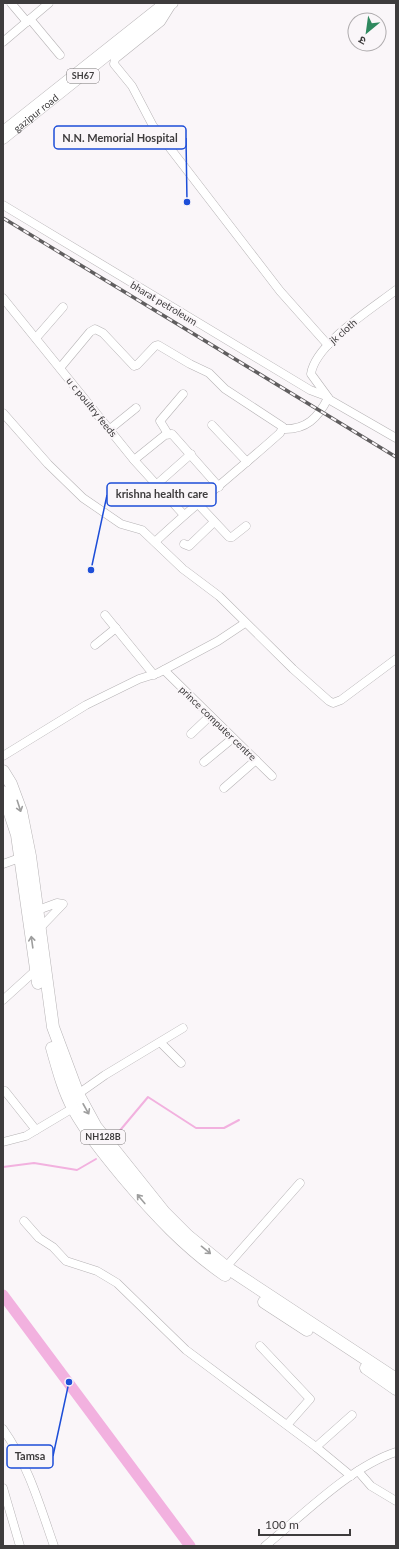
<svg xmlns="http://www.w3.org/2000/svg" width="399" height="1549" viewBox="0 0 399 1549" font-family="Lato,'Noto Sans Devanagari',sans-serif">
<style>
.lines{fill:none;stroke-linecap:round;stroke-linejoin:round}
.stream{stroke:#f2b1df;stroke-width:2}
.river{stroke:#f2b1df;stroke-width:11}
.minor-casing{stroke:#b6b3b5;stroke-width:9}
.major-casing{stroke:#b6b3b5;stroke-width:11}
.highway-casing{stroke:#b6b3b5;stroke-width:13}
.minor{stroke:#fff;stroke-width:8}
.major{stroke:#fff;stroke-width:10}
.highway{stroke:#fff;stroke-width:12}
.rail-casing{stroke:#605e5f;stroke-width:3.5}
.rail{stroke:#faf6f9;stroke-width:2;stroke-dasharray:6;stroke-linecap:butt}
.oneway{stroke:#9e9e9e}
.labels{text-anchor:middle;stroke-width:4;stroke-linejoin:round;paint-order:stroke}
.shield{fill:#faf6f9;stroke:#767475;stroke-width:1}
.shield-label{font-size:9px;font-weight:bold;fill:#3e3c3d}
.street-label{font-size:10px;fill:#3e3c3d;stroke:#faf6f9}
.leader{fill:none;stroke:#1d4ed8;stroke-width:1.5}
.callout-dot{fill:#1d4ed8;stroke:#faf6f9;stroke-width:1.5}
.callout{fill:#faf6f9;stroke:#1d4ed8;stroke-width:1.5}
.callout-label{font-size:11px;text-anchor:middle;font-weight:bold;fill:#3e3c3d}
</style>
<rect width="100%" height="100%" fill="#faf6f9"/>
<g class="lines">
<!-- stream -->
<g class="stream">
<path d="M112,1140l36,-43 48,31h28l15,-8"/>
<path d="M3,1167l31,-4 43,7 19,-11"/>
</g>
<!-- river -->
<path class="river" d="M3,1295l187,251"/>
<!-- minor casing -->
<g class="minor-casing">
<g id="minor">
<path d="M11,3l16,19"/>
<path d="M171,6l-10,16 -46,37 -1,5 18,22 21,40 127,165 48,54"/>
<path d="M30,19l30,36"/>
<path d="M3,42l46,-39"/>
<path d="M3,130l160,-127"/>
<path d="M3,205l307,185 16,6"/>
<path d="M396,290c-23,18 -81,54 -85,84l19,26 66,38"/>
<path d="M3,298l131,162 50,55"/>
<path d="M36,338l27,-31"/>
<path d="M60,368l30,-36 5,-3 8,4 31,33 3,-1 18,-19 3,-1 32,19 19,9 16,16 58,38 -3,6c-41,37 -85,71 -125,109"/>
<path d="M3,413l45,51 35,34 38,26 21,6 41,39 36,27 74,73 36,32 4,2 8,-3 55,-41"/>
<path d="M212,425l35,37"/>
<path d="M110,429l26,-21"/>
<path d="M283,429c23,1 35,-11 45,-31"/>
<path d="M168,434l-8,-13 23,-27"/>
<path d="M134,460l31,-25 7,-1 47,53"/>
<path d="M156,485l35,-31"/>
<path d="M198,504l31,33h3l14,-11"/>
<path d="M184,544l5,2 25,-24"/>
<path d="M105,615l49,60"/>
<path d="M95,645l21,-17"/>
<path d="M164,670l108,106"/>
<path d="M191,734l19,-18"/>
<path d="M3,756l83,-51 53,-26 19,-6 60,-32 27,-18"/>
<path d="M204,762l29,-24"/>
<path d="M224,788l32,-28"/>
<path d="M3,864l22,-8"/>
<path d="M38,910l19,-7 6,1 -23,24"/>
<path d="M3,1000l33,-30"/>
<path d="M161,1043l20,20"/>
<path d="M5,1091l31,39"/>
<path d="M78,1094l27,-19 78,-47"/>
<path d="M3,1142l23,-6 47,-28"/>
<path d="M24,1221l15,17 14,9 13,14 31,10 20,12 69,67 130,97 35,29"/>
<path d="M226,1267l74,-84"/>
<path d="M260,1346l50,53 -23,26"/>
<path d="M3,1429c25,35 37,77 51,117"/>
<path d="M316,1447l36,-32"/>
<path d="M358,1471l13,15 25,15"/>
<path d="M3,1488l17,58"/>
<path d="M265,1546c38,-31 85,-79 131,-94"/>
</g>
</g>
<!-- major casing -->
<g class="major-casing">
<g id="major">
<path id="s1" d="M3,139l170,-136"/>
</g>
</g>
<!-- highway casing -->
<g class="highway-casing">
<g id="highway">
<path d="M3,771l8,13 10,27 9,45 23,171 25,67 18,33 68,85 24,24 38,31 170,112"/>
<path d="M3,792l14,43 21,148"/>
<path d="M52,1048c6,21 11,41 21,60 14,25 32,47 50,69 31,37 63,71 102,98"/>
<path d="M264,1302l43,28"/>
<path d="M366,1368l30,21"/>
</g>
</g>
<!-- minor -->
<use href="#minor" class="minor"/>
<!-- major -->
<use href="#major" class="major"/>
<!-- highway -->
<use href="#highway" class="highway"/>
<!-- rail casing -->
<g class="rail-casing">
<path id="rail" d="M3,218l393,239"/>
</g>
<!-- rail -->
<use href="#rail" class="rail"/>
</g>
<!-- one-way arrows -->
<defs><path id="oneway-shaft" d="M-6 0H5M1.5-3L5.5 0L1.5 3" fill="none" stroke-width="1.6" stroke-linecap="round" stroke-linejoin="round"/></defs>
<g class="oneway">
<use href="#oneway-shaft" transform="translate(19 806) rotate(72)"/>
<use href="#oneway-shaft" transform="translate(32 942) rotate(-98)"/>
<use href="#oneway-shaft" transform="translate(86 1109) rotate(61)"/>
<use href="#oneway-shaft" transform="translate(141 1199) rotate(-130)"/>
<use href="#oneway-shaft" transform="translate(206 1250) rotate(39)"/>
</g>
<g class="labels">
<!-- shield labels -->
<g class="shield">
<rect x="67" y="69" width="32" height="14" rx="3"/>
<rect x="81" y="1130" width="44" height="14" rx="3"/>
</g>
<g class="shield-label">
<text x="83" y="79">SH67</text>
<text x="103" y="1140">NH128B</text>
</g>
<!-- street labels -->
<g class="street-label">
<text dy="4" stroke="none"><textPath href="#s1" startOffset="42">gazipur road</textPath></text>
<text transform="translate(164 303) rotate(31)" y="4">bharat petroleum</text>
<text transform="translate(343 331) rotate(-41)" y="4">jk cloth</text>
<text transform="translate(92 407) rotate(51)" y="4">u c poultry feeds</text>
<text transform="translate(218 723) rotate(44)" y="4">prince computer centre</text>
</g>
</g>
<!-- callouts -->
<path class="leader" d="M187 202L186 138M91 570L107 495M69 1382L53 1456"/>
<g class="callout-dot">
<circle cx="187" cy="202" r="4"/>
<circle cx="91" cy="570" r="4"/>
<circle cx="69" cy="1382" r="4"/>
</g>
<g class="callout">
<rect x="54" y="126" width="132" height="23" rx="4"/>
<rect x="107" y="483" width="109" height="23" rx="4"/>
<rect x="7" y="1445" width="46" height="23" rx="4"/>
</g>
<g class="callout-label">
<text x="120" y="142">N.N. Memorial Hospital</text>
<text x="162" y="498">krishna health care</text>
<text x="30" y="1460">Tamsa</text>
</g>
<!-- border -->
<rect width="399" height="1549" fill="none" stroke="#3e3c3d" stroke-width="8"/>
<!-- north arrow -->
<g transform="translate(367 32) rotate(209)"><circle r="19" fill="#faf6f9" stroke="#afacae"/>
<path d="M0-3L7 15L0 10L-7 15Z" fill="#2f895f"/>
<text y="-6" font-size="11" font-weight="bold" text-anchor="middle" fill="#3e3c3d">उ</text>
</g>
<!-- scale -->
<path d="M259 1529v6h91v-6" fill="none" stroke="#3e3c3d" stroke-width="2"/>
<text x="265" y="1529" font-size="12" fill="#3e3c3d" stroke="#faf6f9" stroke-width="3" paint-order="stroke">100 m</text>
</svg>
